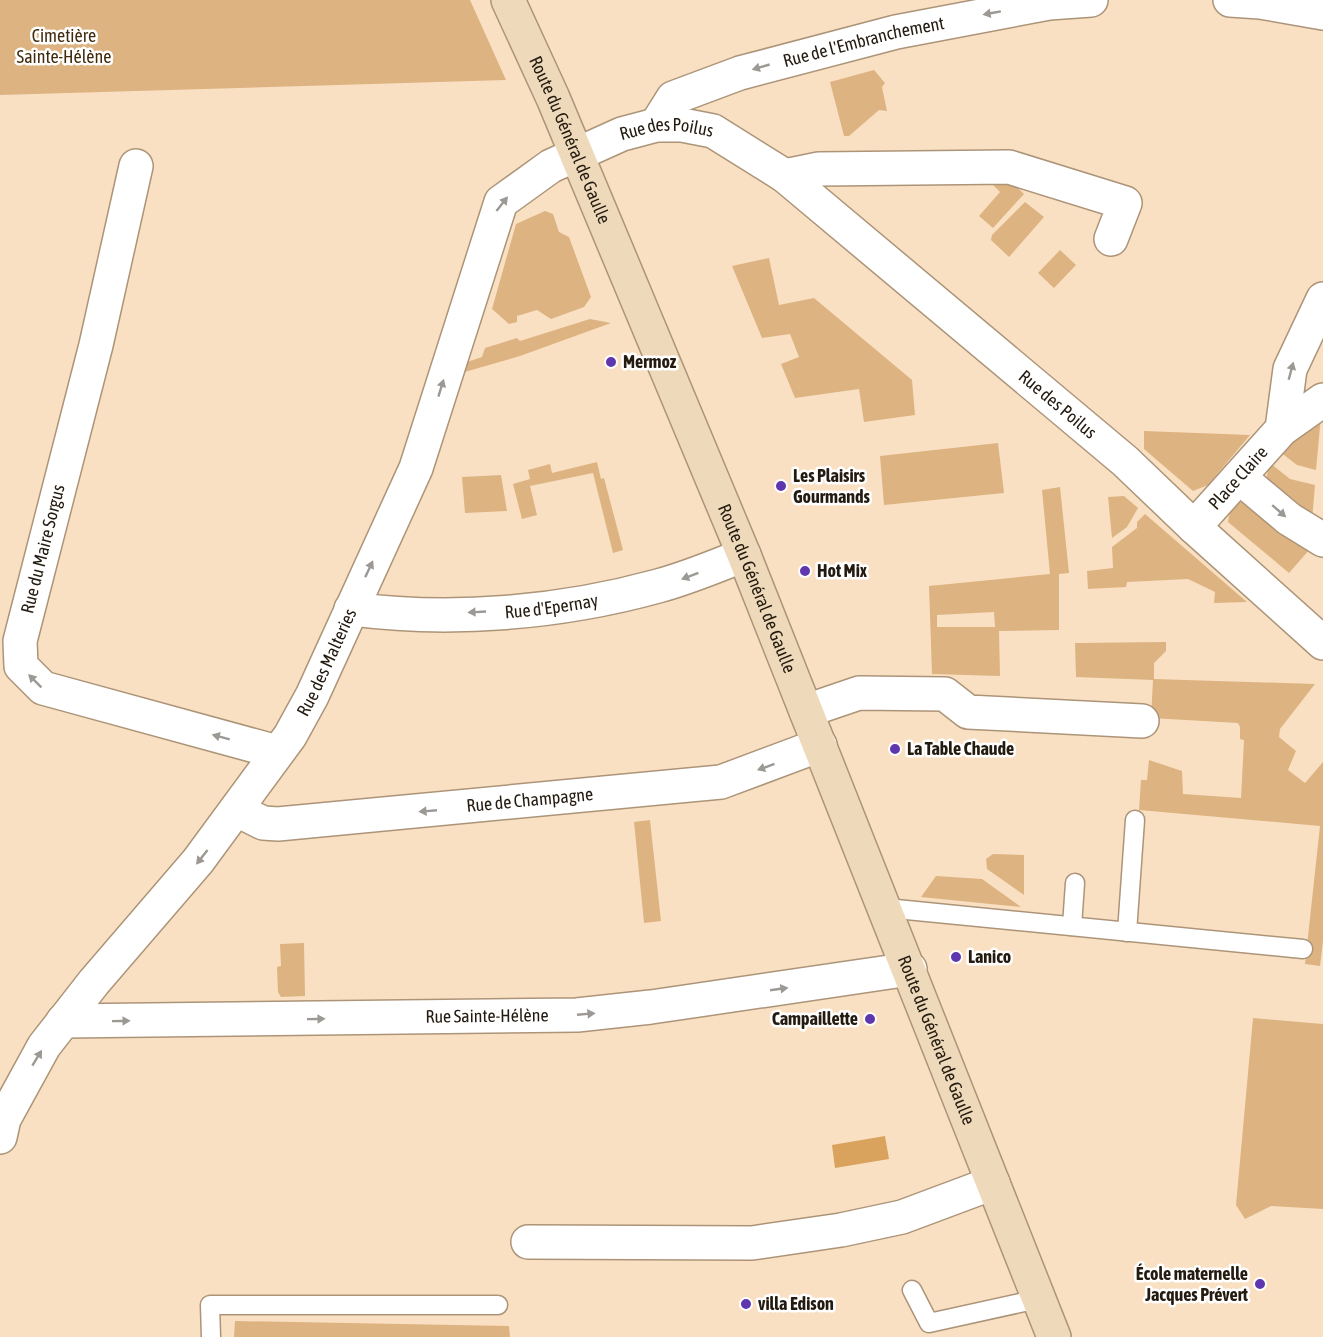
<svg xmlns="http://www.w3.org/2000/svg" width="1323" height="1337" viewBox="0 0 1323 1337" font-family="'Asap Condensed',sans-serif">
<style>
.green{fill:#ddb381;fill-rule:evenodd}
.water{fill:#d9a25d}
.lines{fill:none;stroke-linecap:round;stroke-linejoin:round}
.service-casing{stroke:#ac9478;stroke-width:21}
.minor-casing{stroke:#ac9478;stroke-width:36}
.secondary-casing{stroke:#ac9478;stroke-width:36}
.service{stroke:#fff;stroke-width:18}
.minor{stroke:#fff;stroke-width:33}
.secondary{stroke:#eedabb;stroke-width:33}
.oneway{fill:#9c9893}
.poi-dot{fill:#5e36ae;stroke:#fff;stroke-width:2}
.labels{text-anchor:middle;stroke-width:5;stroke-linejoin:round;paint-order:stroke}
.park-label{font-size:18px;fill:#422b0d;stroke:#fff}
.street-label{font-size:18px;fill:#241b10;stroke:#fff}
.poi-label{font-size:18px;font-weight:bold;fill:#241b10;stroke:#fff;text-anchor:start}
</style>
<rect width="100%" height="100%" fill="#fae0c3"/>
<!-- green -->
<g class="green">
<path d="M0,0h470l36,80 -506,15z"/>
<path d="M874,70l11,13 -3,4 5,24 -8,-1 -30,26h-5l-14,-54z"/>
<path d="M1012,182l12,12 -31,34 -14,-12 21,-24 -8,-8z"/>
<path d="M1025,202l19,15 -35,40 -18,-17 1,-5z"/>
<path d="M545,211l8,3 6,18 10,5 22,60 -7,10 -33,12 -14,-9 -20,6v6l-8,2 -17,-15 24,-85z"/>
<path d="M1060,250l16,15 -22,23 -16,-15z"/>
<path d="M769,258l10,47 35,-7 98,82 3,35 -51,7 -5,-33 -64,9 -14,-34 18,-7 -9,-23 -28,4 -30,-72z"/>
<path d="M590,319l21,4 -91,33 -59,17 3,-10 18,-6 3,-9 32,-10 3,3z"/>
<path d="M1321,416l-5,54 -19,-5 -17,-13z"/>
<path d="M1144,431l106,4 -42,50 -15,6 -49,-42z"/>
<path d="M998,443l6,50 -120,12 -4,-49z"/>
<path d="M597,462l4,17 3,-1 19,72 -10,3 -20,-80 -63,13 7,29 -15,4 -9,-35 17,-5 -2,-9 22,-6 2,9z"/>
<path d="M1270,463l20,16 25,6 -3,36 -46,-42z"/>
<path d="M501,475l6,36 -42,2 -3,-36z"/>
<path d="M1060,487l9,86 -10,1v56l-60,1 1,45 -68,-2 -3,-88 121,-12 -8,-84zM994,612l1,15h-58v-12z"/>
<path d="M1124,496l14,12 -11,19 -15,11 -4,-41z"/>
<path d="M1248,500l62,49 -21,24 -61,-51c1,-14 8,-19 20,-22z"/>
<path d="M1145,514l102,88 -33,1 1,-11 -27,-13 -61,3 -1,5 -38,2 -1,-18 26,-3 -1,-21 25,-19v-6z"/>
<path d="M1166,642v9l-12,12v16l161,5 -35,45 -1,8 17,14 -8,19 17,13 18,-21v179l-3,25 -15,-2 15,-138 -181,-16 2,-30h6l2,-20 33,11 1,23 58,4 3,-58 -4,-1v-12l-2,-4 -87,-5 2,-38 -77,-3 -1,-34z"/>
<path d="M650,820l11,101 -17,2 -10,-101z"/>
<path d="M993,854l31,1v40l-37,-26 -1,-10z"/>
<path d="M936,876l46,3 39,28 -100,-10z"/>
<path d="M304,943l1,53 -24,1 -3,-5 -1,-25 4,-1 -1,-22z"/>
<path d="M1253,1018l70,6v185l-52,-3 -26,13 -9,-14z"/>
<path d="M235,1321l274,5 1,11h-276z"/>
</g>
<!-- water -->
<path class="water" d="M885,1136l4,23 -54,9 -3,-23z"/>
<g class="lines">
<!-- service casing -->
<g class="service-casing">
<g id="service">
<path d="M886,908l417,41"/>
<path d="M1072,926l3,-43"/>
<path d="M1127,932l8,-112"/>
<path d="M912,1290l17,33 109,-24"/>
<path d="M211,1337l-1,-32h288"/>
</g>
</g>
<!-- minor casing -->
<g class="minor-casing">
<g id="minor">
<path d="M1230,0l30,2 63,11"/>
<path id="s1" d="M656,125l17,-27 67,-25 156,-41 153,-29 42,-3"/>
<path d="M136,166l-40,179 -76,296 1,25 22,22 234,64"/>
<path d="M785,176l34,-7 190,-2 116,36 -14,36"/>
<path d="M1282,429l8,-60 33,-70"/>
<path d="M1239,477l50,42 34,21"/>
<path id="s2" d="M1194,527l88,-98 41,-29"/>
<path id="s3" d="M351,609c101,13 209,4 307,-23 30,-8 58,-20 86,-31"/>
<path d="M806,711l53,-18 86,1 23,18 174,9"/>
<path id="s4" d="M237,810l26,13 15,1 443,-42 99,-37"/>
<path id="s5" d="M63,1021l514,-6 74,-8 259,-38"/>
<path id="s6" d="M0,1137l4,-18 40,-73 50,-64 104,-121 92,-125 22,-40 104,-228 85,-266 50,-36 71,-32 34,-9h26l31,6 72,45 340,285 69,66 129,116"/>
<path d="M528,1242l224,1 89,-13 61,-13 91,-34"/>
</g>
</g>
<!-- secondary casing -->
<g class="secondary-casing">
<g id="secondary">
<path id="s7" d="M508,0l45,98 191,457 310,782"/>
</g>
</g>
<!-- service -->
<use href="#service" class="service"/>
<!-- minor -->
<use href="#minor" class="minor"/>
<!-- secondary -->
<use href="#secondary" class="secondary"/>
</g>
<!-- one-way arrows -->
<defs><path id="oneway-solid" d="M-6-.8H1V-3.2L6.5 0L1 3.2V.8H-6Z" transform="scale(1.5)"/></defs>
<g class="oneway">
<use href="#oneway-solid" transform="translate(992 13) rotate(170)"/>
<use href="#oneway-solid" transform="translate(761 67) rotate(164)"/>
<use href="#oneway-solid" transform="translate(502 204) rotate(-52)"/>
<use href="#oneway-solid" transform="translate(1291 371) rotate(-75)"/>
<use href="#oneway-solid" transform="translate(441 388) rotate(-73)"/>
<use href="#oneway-solid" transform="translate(1279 511) rotate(41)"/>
<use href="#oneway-solid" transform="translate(369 569) rotate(-65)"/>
<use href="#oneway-solid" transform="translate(690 576) rotate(159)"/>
<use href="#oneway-solid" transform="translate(477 612) rotate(177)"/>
<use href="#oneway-solid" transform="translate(35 681) rotate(-135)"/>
<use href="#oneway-solid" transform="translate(221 737) rotate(-165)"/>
<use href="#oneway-solid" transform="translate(766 767) rotate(160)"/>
<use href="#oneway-solid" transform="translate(428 811) rotate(175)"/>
<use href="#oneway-solid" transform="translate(202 857) rotate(128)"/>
<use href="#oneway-solid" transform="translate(779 989) rotate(-8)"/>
<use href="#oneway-solid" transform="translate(586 1014) rotate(-5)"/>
<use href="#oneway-solid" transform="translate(316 1019) rotate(-1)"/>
<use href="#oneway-solid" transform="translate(121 1021) rotate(-1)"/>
<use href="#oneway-solid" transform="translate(37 1058) rotate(-59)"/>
</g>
<!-- markers -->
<g class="poi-dot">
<circle cx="611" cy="362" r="6"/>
<circle cx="781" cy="486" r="6"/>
<circle cx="805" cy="571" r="6"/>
<circle cx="895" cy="749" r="6"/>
<circle cx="956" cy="957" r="6"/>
<circle cx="870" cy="1019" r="6"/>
<circle cx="1260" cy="1284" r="6"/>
<circle cx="746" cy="1304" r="6"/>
</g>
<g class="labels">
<!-- park labels -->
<g class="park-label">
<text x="64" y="42">Cimetière<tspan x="64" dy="21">Sainte-Hélène</tspan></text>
</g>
<!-- street labels -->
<g class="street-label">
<text dy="6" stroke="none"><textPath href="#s1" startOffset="231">Rue de l'Embranchement</textPath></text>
<text dy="6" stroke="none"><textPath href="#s6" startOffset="1258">Rue des Poilus</textPath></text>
<text dy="6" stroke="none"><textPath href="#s7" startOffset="153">Route du Général de Gaulle</textPath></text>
<text dy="6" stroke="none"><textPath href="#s6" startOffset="1746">Rue des Poilus</textPath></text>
<text dy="6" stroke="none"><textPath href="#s2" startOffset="66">Place Claire</textPath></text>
<text transform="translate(43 549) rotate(-76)" y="6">Rue du Maire Sorgus</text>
<text dy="6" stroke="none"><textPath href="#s7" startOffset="639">Route du Général de Gaulle</textPath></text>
<text dy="6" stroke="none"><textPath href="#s3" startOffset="201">Rue d'Epernay</textPath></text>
<text dy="6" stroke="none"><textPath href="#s6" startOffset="580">Rue des Malteries</textPath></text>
<text dy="6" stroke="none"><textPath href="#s4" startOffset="297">Rue de Champagne</textPath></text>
<text dy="6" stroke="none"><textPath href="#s5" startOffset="424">Rue Sainte-Hélène</textPath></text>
<text dy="6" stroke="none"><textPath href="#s7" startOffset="1125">Route du Général de Gaulle</textPath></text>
</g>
<!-- poi labels -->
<g class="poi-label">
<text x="623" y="368">Mermoz</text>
<text x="793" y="482">Les Plaisirs<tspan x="793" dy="21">Gourmands</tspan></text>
<text x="817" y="577">Hot Mix</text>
<text x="907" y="755">La Table Chaude</text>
<text x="968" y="963">Lanico</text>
<text x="858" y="1025" text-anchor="end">Campaillette</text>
<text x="1248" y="1280" text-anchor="end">École maternelle<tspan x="1248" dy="21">Jacques Prévert</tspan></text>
<text x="758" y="1310">villa Edison</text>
</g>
</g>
</svg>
